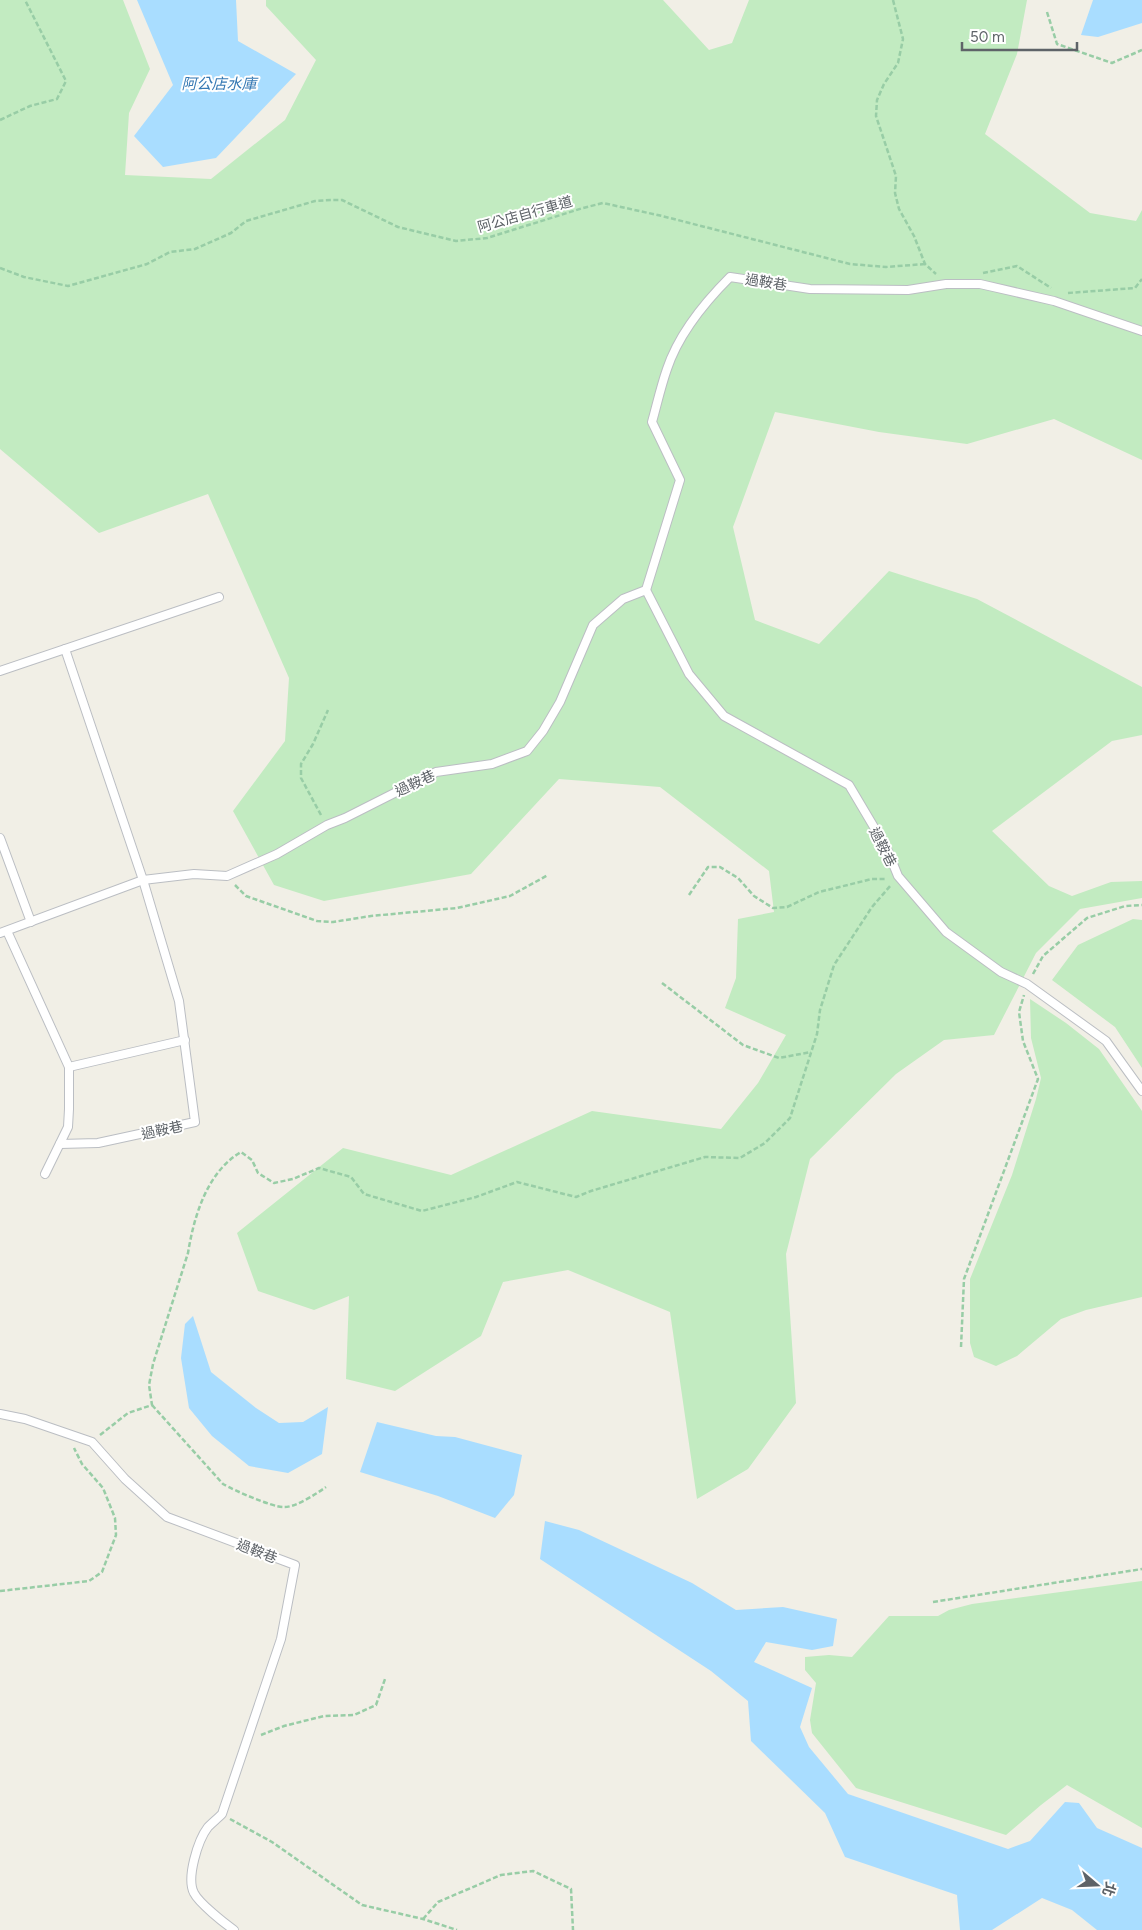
<svg xmlns="http://www.w3.org/2000/svg" width="1142" height="1930" viewBox="0 0 1142 1930" font-family="Figtree,'Noto Sans TC',sans-serif">
<style>
.green{fill:#c2ebc1}
.water{fill:#a9ddff}
.lines{fill:none;stroke-linecap:round;stroke-linejoin:round}
.service-casing{stroke:#bbbec3;stroke-width:10}
.path{stroke:#98cda6;stroke-width:2.5;stroke-dasharray:5 2.5;stroke-linecap:butt}
.service{stroke:#fff;stroke-width:8}
.labels{text-anchor:middle;stroke-width:4;stroke-linejoin:round;paint-order:stroke}
.street-label{font-size:14px;fill:#5e6368;stroke:#fff}
.water-label{font-size:15px;font-style:italic;fill:#3679b4;stroke:#fff}
</style>
<rect width="100%" height="100%" fill="#f1efe6"/>
<!-- green -->
<g class="green">
<path d="M0,0h123l27,69 -21,44 -4,62 86,4 74,-59 31,-60 -50,-54v-6h397l46,50 23,-7 17,-43h278l-10,54 -32,80 105,79 46,8 6,-11v250l-88,-41 -87,25 -88,-12 -104,-20 -42,115 22,93 64,24 70,-73 88,28 165,88v48l-30,6 -120,90 57,55 23,10 39,-14 31,-1v17l-62,11 -44,44 -42,82 -50,5 -48,34 -86,85 -24,95 10,149 -48,66 -51,30 -27,-187 -102,-42 -65,12 -22,54 -86,55 -49,-12 3,-83 -35,14 -56,-19 -21,-58 106,-85 108,27 141,-64 129,18 37,-46 28,-48 -61,-27 11,-30 2,-59 36,-7 -5,-41 -109,-84 -101,-8 -88,95 -147,27 -50,-16 -41,-74 52,-70 4,-63 -81,-184 -109,39 -99,-84z"/>
<path d="M1133,919l9,1v148l-27,-41 -63,-47 26,-35z"/>
<path d="M1030,999l36,24 33,26 43,62v186l-56,13 -25,9 -44,37 -21,10 -22,-9 -4,-14v-64l42,-104 24,-76 5,-21 -10,-40z"/>
<path d="M1142,1581v247l-75,-43 -26,20 -35,30 -150,-47 -44,-55 -2,-13 6,-37 -11,-13v-13l24,-2 23,2 37,-41h49l11,-6 23,-6z"/>
</g>
<!-- water -->
<g class="water">
<path d="M137,0h99l2,41 58,33 -80,84 -53,9 -29,-31 39,-51z"/>
<path d="M1093,0h49v23l-44,14 -17,-2z"/>
<path d="M193,1316l18,56 45,36 23,15 24,-1 25,-15 -6,47 -34,19 -39,-7 -37,-30 -23,-28 -8,-50 4,-34z"/>
<path d="M377,1422l59,14 19,1 67,18 -8,40 -19,23 -57,-22 -78,-24z"/>
<path d="M545,1521l34,9 113,53 44,27 47,-3 54,12 -4,27 -21,4 -46,-8 -12,20 58,26 -12,39 9,20 39,47 160,55 22,-8 35,-39 14,1 18,25 45,20v82h-45l-25,-20 -30,-12 -50,32h-32l-3,-35 -112,-38 -20,-44 -74,-72 -3,-40 -37,-30 -171,-112z"/>
</g>
<g class="lines">
<!-- service casing -->
<g class="service-casing">
<g id="service">
<path d="M646,590l43,84 35,42 125,69 38,64 11,27 48,56 55,40 26,12 79,57 36,50"/>
<path d="M0,671l219,-74"/>
<path d="M0,838l31,84"/>
<path d="M7,931l62,136v42l-1,18 -23,47"/>
<path d="M0,933l143,-53 51,-6 33,2 50,-22 50,-29 18,-7 91,-46 56,-8 35,-13 16,-20 17,-29 33,-77 30,-26 23,-9 34,-110 -28,-58c5,-18 9,-36 15,-53 12,-36 37,-66 63,-92l80,12 98,1 38,-6h34l74,17 88,30"/>
<path d="M69,1067l116,-27"/>
<path d="M60,1144l38,-1 97,-21 -16,-121 -36,-121 -78,-231"/>
<path d="M0,1414l25,5 67,23 33,37 42,38 128,48 -14,74 -59,175c-4,4 -10,9 -14,13 -10,13 -22,51 -14,66 5,10 30,30 40,37"/>
</g>
</g>
<!-- path -->
<g class="path">
<path d="M893,0l10,39 -5,24 -14,21 -7,16 -1,16 20,60 -1,17 4,16 15,27 11,28 11,10"/>
<path d="M1047,12l10,32 55,19 30,-13"/>
<path d="M0,120l30,-14 27,-7 9,-18 -41,-81"/>
<path d="M0,268l24,9 44,9 79,-22 23,-12 25,-3 36,-16 15,-12 69,-20 17,-1h10l56,27 58,14 31,-3 96,-30 20,-5 59,13 188,48 36,3 39,-3"/>
<path d="M983,273l34,-7 34,22"/>
<path d="M1068,293l67,-5 7,-9"/>
<path d="M321,815l-20,-37v-14l12,-20 15,-34"/>
<path d="M235,885l11,11 71,25 16,1 38,-6 86,-8 53,-12 38,-21"/>
<path d="M689,895l19,-28h12l18,11 16,18 19,12 14,-1 32,-15 53,-13h15"/>
<path d="M1033,974l10,-18 44,-38 38,-12 17,-1"/>
<path d="M662,983l81,62 36,13 32,-6"/>
<path d="M961,1347l3,-68 74,-200 -15,-38 -4,-29 5,-17"/>
<path d="M152,1405l71,79c10,6 49,23 60,23 12,1 33,-13 43,-20"/>
<path d="M100,1435l28,-22 24,-8 -3,-20 4,-21 35,-111c6,-37 19,-81 53,-101l11,8 6,13 16,10 19,-4 26,-11 32,9 13,17 58,17 54,-14 41,-15 59,15 15,-6 114,-34 35,1 25,-15 25,-25 27,-84 3,-24 14,-45 38,-58 19,-22"/>
<path d="M0,1591l89,-10 13,-9 14,-37 -1,-17 -12,-30 -21,-24 -8,-16"/>
<path d="M933,1602l209,-33"/>
<path d="M261,1735l23,-9 40,-10 30,-1 22,-10 9,-26"/>
<path d="M230,1819l42,23 90,63 61,14 34,11"/>
<path d="M423,1919l15,-17 63,-27 32,-4 38,18 2,41"/>
</g>
<!-- service -->
<use href="#service" class="service"/>
</g>
<g class="labels">
<!-- street labels -->
<g class="street-label">
<text transform="translate(525 214) rotate(-16)" y="5">阿公店自行車道</text>
<text transform="translate(766 282) rotate(9)" y="5">過鞍巷</text>
<text transform="translate(415 783) rotate(-25)" y="5">過鞍巷</text>
<text transform="translate(883 847) rotate(63)" y="5">過鞍巷</text>
<text transform="translate(162 1130) rotate(-12)" y="5">過鞍巷</text>
<text transform="translate(257 1551) rotate(21)" y="5">過鞍巷</text>
</g>
<!-- water labels -->
<g class="water-label">
<text x="219" y="89">阿公店水庫</text>
</g>
</g>
<!-- north arrow -->
<g transform="translate(1097 1885) rotate(109)" stroke="#ffffff" stroke-width="4" paint-order="stroke">
<path d="M0-4L9 19L0 12L-9 19Z" fill="#5e6368"/>
<text y="-8" font-size="14" font-weight="bold" text-anchor="middle" fill="#5e6368">北</text>
</g>
<!-- scale -->
<path d="M962 42v8h115v-8" fill="none" stroke="#5e6368" stroke-width="2.5"/>
<text x="970" y="42" font-size="15" fill="#5e6368" stroke="#ffffff" stroke-width="4" paint-order="stroke">50 m</text>
</svg>
